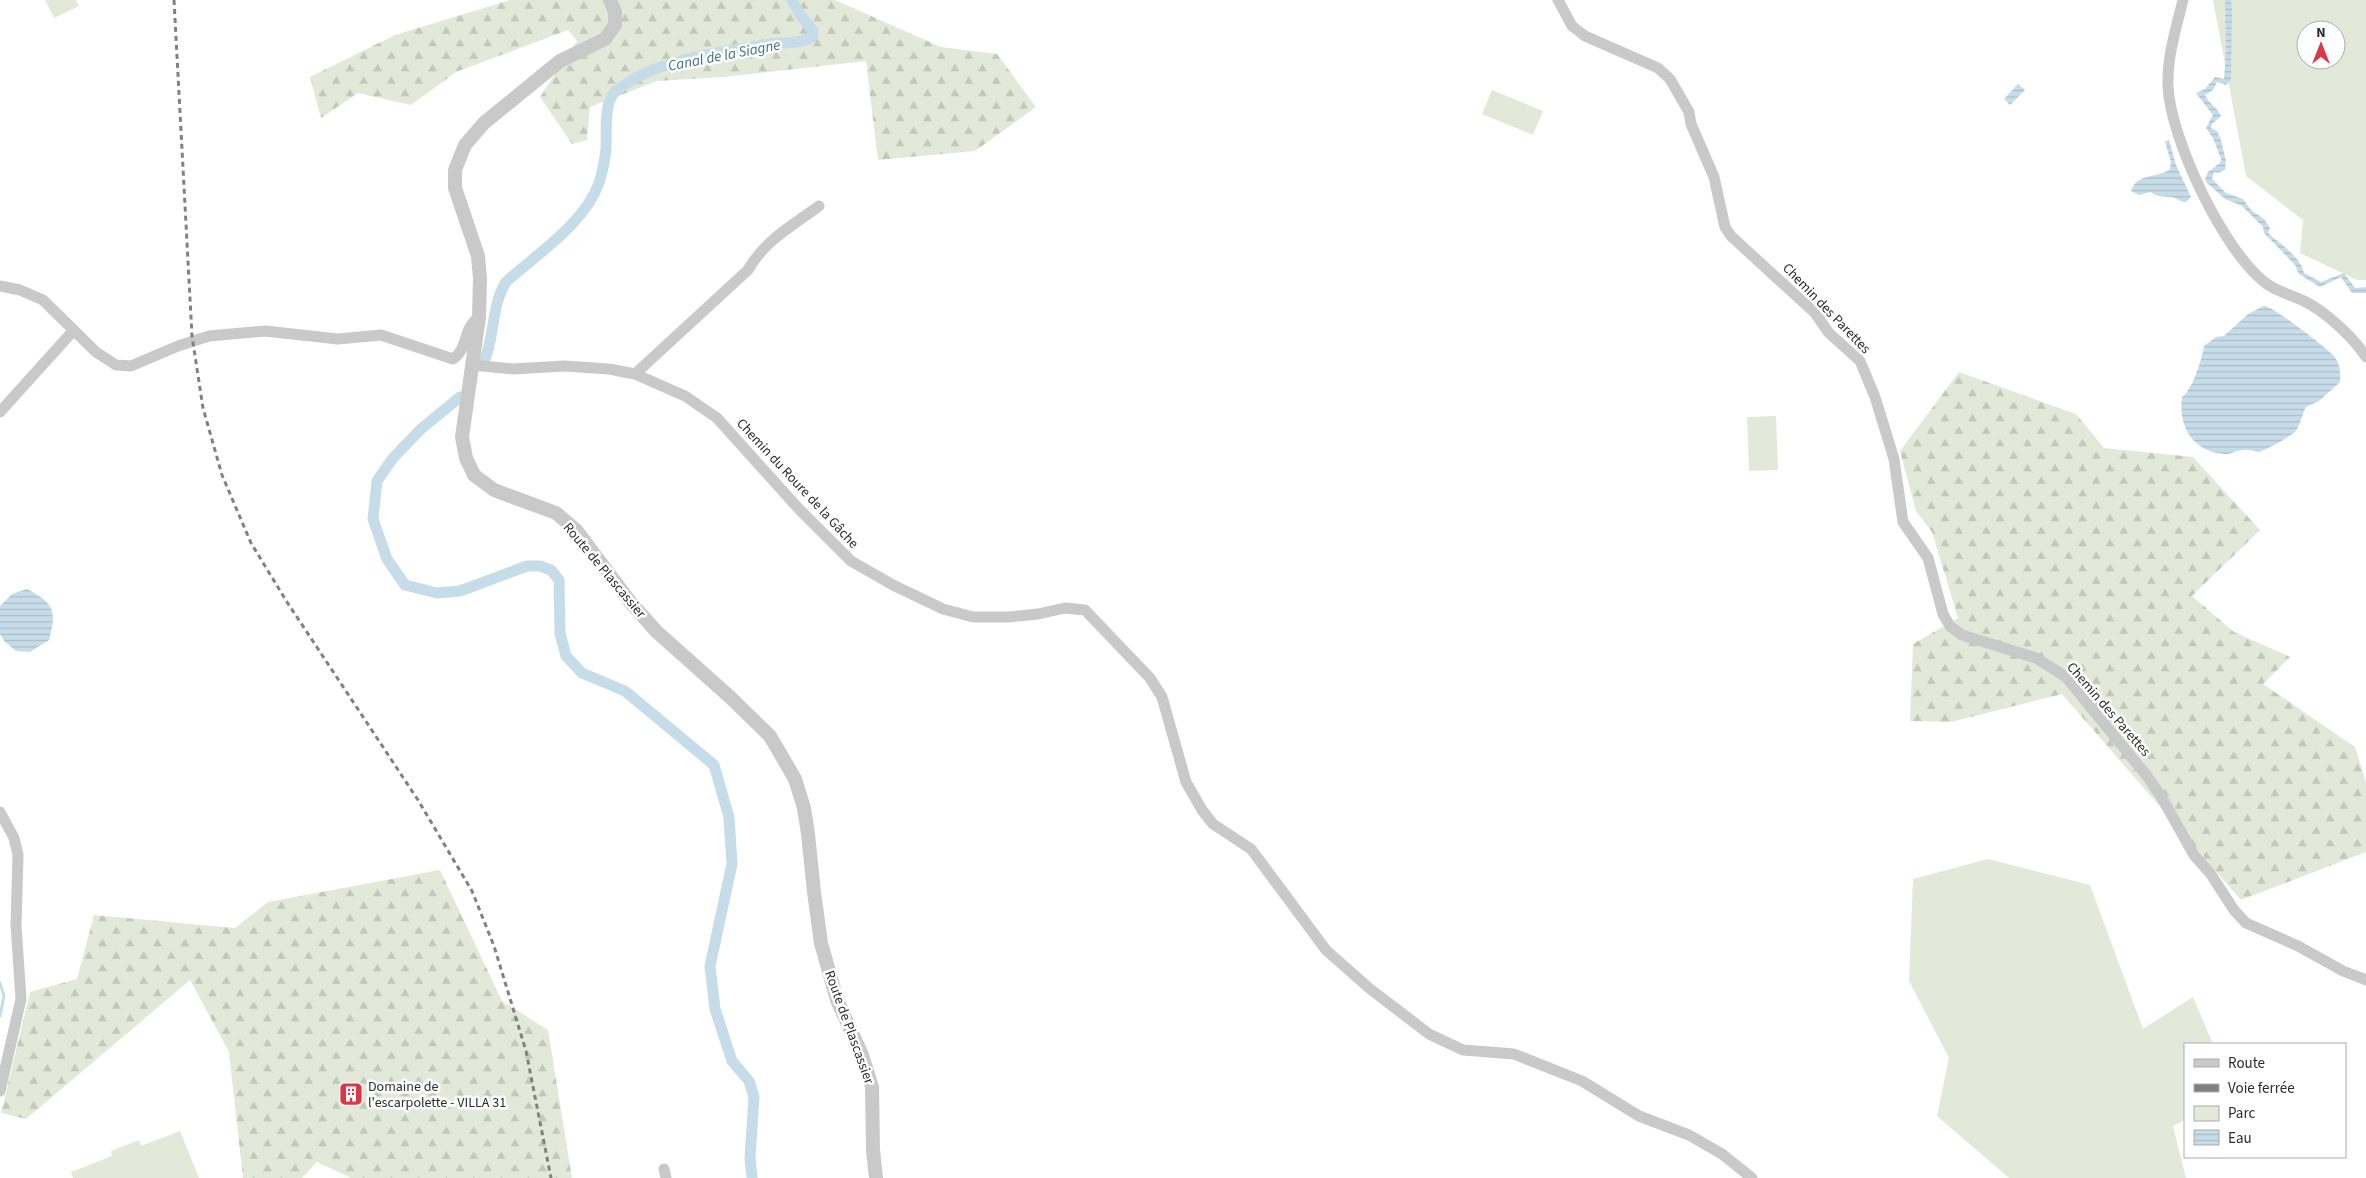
<svg xmlns="http://www.w3.org/2000/svg" width="2366" height="1178" viewBox="0 0 2366 1178" font-family="'Source Sans 3',sans-serif">
<style>
.green{fill:#e2e9d9;fill-rule:evenodd}
.forest{fill:url(#forest-firs)}
.water{fill:url(#water-rules)}
.lines{fill:none;stroke-linecap:round;stroke-linejoin:round}
.stream{stroke:#c6dce8;stroke-width:3}
.canal{stroke:#c6dce8;stroke-width:11}
.minor{stroke:#c9c9c9;stroke-width:11}
.tertiary{stroke:#c9c9c9;stroke-width:14}
.rail{stroke:#818181;stroke-width:3;stroke-dasharray:5 4;stroke-linecap:butt}
.labels{text-anchor:middle;stroke-width:5;stroke-linejoin:round;paint-order:stroke}
.street-label{font-size:14px;fill:#2c2c2c;stroke:#fff}
.poi-label{font-size:14px;fill:#2c2c2c;stroke:#fff;text-anchor:start}
.water-label{font-size:15px;font-style:italic;fill:#406e87;stroke:#fff}
</style>
<defs>
<pattern id="forest-firs" width="22" height="20" patternUnits="userSpaceOnUse" patternTransform="scale(1.25)"><rect width="22" height="20" fill="#e2e9d9"/><path d="M5 1l3.5 6h-7zM16 11l3.5 6h-7z" fill="#c2c8ba"/></pattern>
<pattern id="water-rules" width="6" height="5" patternUnits="userSpaceOnUse" patternTransform="scale(1.25)"><rect width="6" height="5" fill="#c6dce8"/><path d="M0 2.5h6" fill="none" stroke="#aabdc7"/></pattern>
</defs>
<rect width="100%" height="100%" fill="#fff"/>
<!-- green -->
<g class="green">
<path d="M45,0h31l3,6 -25,12z"/>
<path d="M2213,0h153v280h-9l-57,-27 3,-33 -57,-44zM2306,30h30v30h-30z"/>
<path d="M1492,90l51,21 -10,24 -51,-21z"/>
<path d="M1776,416l2,54 -29,1 -2,-54z"/>
<path d="M1988,859l102,26 53,144 50,-32 20,47h-28v76l-12,6 13,52h-177l-72,-62 12,-58 -40,-77 4,-102z"/>
<path d="M180,1131l19,47h-126l-2,-6 41,-16 -1,-5 28,-11 2,6z"/>
</g>
<!-- forest -->
<g class="forest">
<path d="M510,0h325l106,47 56,7 39,53 -61,44 -97,9 -12,-99 -143,16 -66,4 -67,26 -3,33 -15,4 -32,-47 37,-56 -9,-11 -112,42 -45,33 -53,-12 -37,25 -11,-41 85,-42z"/>
<path d="M1959,372l117,42 28,34 89,9 67,73 -68,66 42,36 56,25 -27,27 92,63 11,35v70l-125,48 -179,-206 -111,28 -41,-1 3,-77 45,-26 -26,-86 -16,-21 -16,-60z"/>
<path d="M440,870l62,131 46,29 24,148h-221l-34,-16 -15,16h-59l-14,-126 -39,-72 -164,139 -25,-6 29,-121 47,-13 17,-64 141,13 33,-26z"/>
</g>
<!-- water -->
<g class="water">
<path d="M2225,0h6l1,10 -1,70 -5,5 -9,-3 -4,8 -8,5c4,9 12,12 16,21l-9,8 -1,4 6,3 4,9 5,21 -1,9 -7,3 -4,-1 -2,7 14,14 17,6 8,11 13,9 6,9 -2,5c12,11 32,23 36,40l17,9 23,-9 11,15 11,-1v6h-14l-11,-16 -21,10 -21,-13 -4,-9 -31,-32 -1,-6 -21,-21 -17,-7 -19,-17 -1,-3 3,-7 12,-9 1,-4 -8,-21 -7,-10 7,-13 -17,-22 9,-4 10,-12 9,2 2,-27z"/>
<path d="M2018,84l7,6 -15,15 -6,-6z"/>
<path d="M2169,140l7,25 15,32 -5,5c-7,0 -10,-5 -16,-5 -9,-1 -12,0 -20,-5l-11,3 -8,-4c6,-19 27,-12 39,-22l1,-7 -6,-20z"/>
<path d="M2264,306c9,0 63,42 70,50 6,8 7,17 6,26l-21,19 -13,6c-4,7 -6,19 -11,25 -4,4 -32,20 -37,20 -5,-1 -10,-3 -15,-2 -7,0 -11,5 -19,4 -31,-2 -46,-27 -42,-57 10,-6 20,-38 22,-51l12,-9 8,-1 24,-22z"/>
<path d="M27,589c27,14 30,22 22,51l-19,12 -14,-1 -11,-9 -5,-8v-28l12,-12z"/>
</g>
<g class="lines">
<!-- stream -->
<path class="stream" d="M0,983l4,13 -4,20"/>
<!-- canal -->
<g class="canal">
<path d="M484,362c11,-26 7,-56 22,-80 31,-28 79,-59 93,-99 3,-10 6,-23 7,-34 1,-15 -3,-47 10,-58 38,-32 107,-39 155,-47 13,-2 31,0 41,-7l1,-6 -14,-18 -7,-13"/>
<path d="M460,397l-39,32 -28,29 -16,23 -4,38 14,40 18,26 32,8 23,-2 67,-25h13l11,4 8,10 1,53 6,23 16,17 43,18 89,74 15,52 3,47 -22,102 5,43 17,52 17,20 5,16 -4,61 2,20"/>
</g>
<!-- minor -->
<g class="minor">
<path d="M1558,0l14,26 13,10 73,32 12,11 19,33 2,12 23,53 11,50 6,9 84,77 14,20 31,28 15,36 19,62 9,63 25,36 15,56 7,12 12,9 74,23 30,19 81,99 15,22 32,57 16,18 24,37 12,13 52,23 45,25 23,9"/>
<path d="M2183,0c-7,28 -16,57 -15,86 2,52 56,167 99,198 11,8 25,11 37,17 21,10 50,37 62,56"/>
<path d="M0,286l20,4 23,10 53,52 20,13 15,1 47,-20 31,-10 56,-5 73,8 43,-4 72,24c16,-11 9,-30 26,-42"/>
<path d="M472,365l41,4 51,-3 45,3 26,5 50,22 32,22 81,90 53,53 42,24 50,24 30,8h36l29,-3 27,-6 20,2 65,68 12,19 24,85 16,28 11,14 38,25 75,101 43,38 60,46 34,16 51,4 68,27 57,35 50,19 33,19 30,24"/>
<path d="M635,374l113,-104c17,-30 44,-44 71,-64"/>
<path d="M0,412l73,-81"/>
<path d="M0,812l14,26 4,17 -2,70 5,74 -21,92"/>
<path d="M664,1169l2,9"/>
</g>
<!-- tertiary -->
<path class="tertiary" d="M610,0l5,12v13l-10,14 -45,22 -76,62 -19,22 -10,25v18l23,68 2,23 -1,38 -17,120 4,21 8,17 20,15 62,23 20,17 55,73 25,28 75,67 39,38 25,43 9,29 4,26 6,58 7,51 16,57 25,55 10,32 1,63 3,28"/>
<!-- rail -->
<path class="rail" d="M174,0l18,336 11,72 19,67 29,68 36,59 131,198 54,91 22,55 32,105 25,127"/>
</g>
<!-- icons -->
<defs>
<g id="building-square" transform="scale(1.25)"><rect x="-9" y="-9" width="18" height="18" rx="4" fill="#d83849" stroke="#fff"/><path d="M-4-6H4V6H1V3H-1V6H-4ZM-2.5-4.3h1.7v1.8h-1.7ZM.8-4.3h1.7v1.8H.8ZM-2.5-1h1.7V.8h-1.7ZM.8-1h1.7V.8H.8Z" fill="#fff"/></g>
</defs>
<g fill-rule="evenodd">
<use href="#building-square" x="351" y="1094"/>
</g>
<g class="labels">
<!-- street labels -->
<g class="street-label">
<text transform="translate(1827 308) rotate(46)" y="5">Chemin des Parettes</text>
<text transform="translate(798 483) rotate(47)" y="5">Chemin du Roure de la Gâche</text>
<text transform="translate(605 570) rotate(50)" y="5">Route de Plascassier</text>
<text transform="translate(2109 709) rotate(49)" y="5">Chemin des Parettes</text>
<text transform="translate(850 1027) rotate(70)" y="5">Route de Plascassier</text>
</g>
<!-- poi labels -->
<g class="poi-label">
<text x="368" y="1091">Domaine de<tspan x="368" dy="16">l'escarpolette - VILLA 31</tspan></text>
</g>
<!-- water labels -->
<g class="water-label">
<text transform="translate(724 55) rotate(-11)" y="5">Canal de la Siagne</text>
</g>
</g>
<!-- legend -->
<rect x="2184" y="1043" width="162" height="115" fill="#ffffff" stroke="#ababab"/>
<rect x="2194" y="1059" width="25" height="8" fill="#c9c9c9" stroke="#ababab"/>
<text x="2228" y="1068" font-size="15" fill="#2c2c2c">Route</text>
<rect x="2194" y="1084" width="25" height="8" fill="#818181" stroke="#ababab"/>
<text x="2228" y="1093" font-size="15" fill="#2c2c2c">Voie ferrée</text>
<rect x="2194" y="1106" width="25" height="15" fill="#e2e9d9" stroke="#ababab"/>
<text x="2228" y="1118" font-size="15" fill="#2c2c2c">Parc</text>
<rect x="2194" y="1130" width="25" height="15" fill="url(#water-rules)" stroke="#ababab"/>
<text x="2228" y="1143" font-size="15" fill="#2c2c2c">Eau</text>
<!-- north arrow -->
<g transform="translate(2321 45)"><circle r="24" fill="#ffffff" stroke="#ababab"/>
<path d="M0-4L9 19L0 12L-9 19Z" fill="#d83849"/>
<text y="-8" font-size="14" font-weight="bold" text-anchor="middle" fill="#2c2c2c">N</text>
</g>
</svg>
